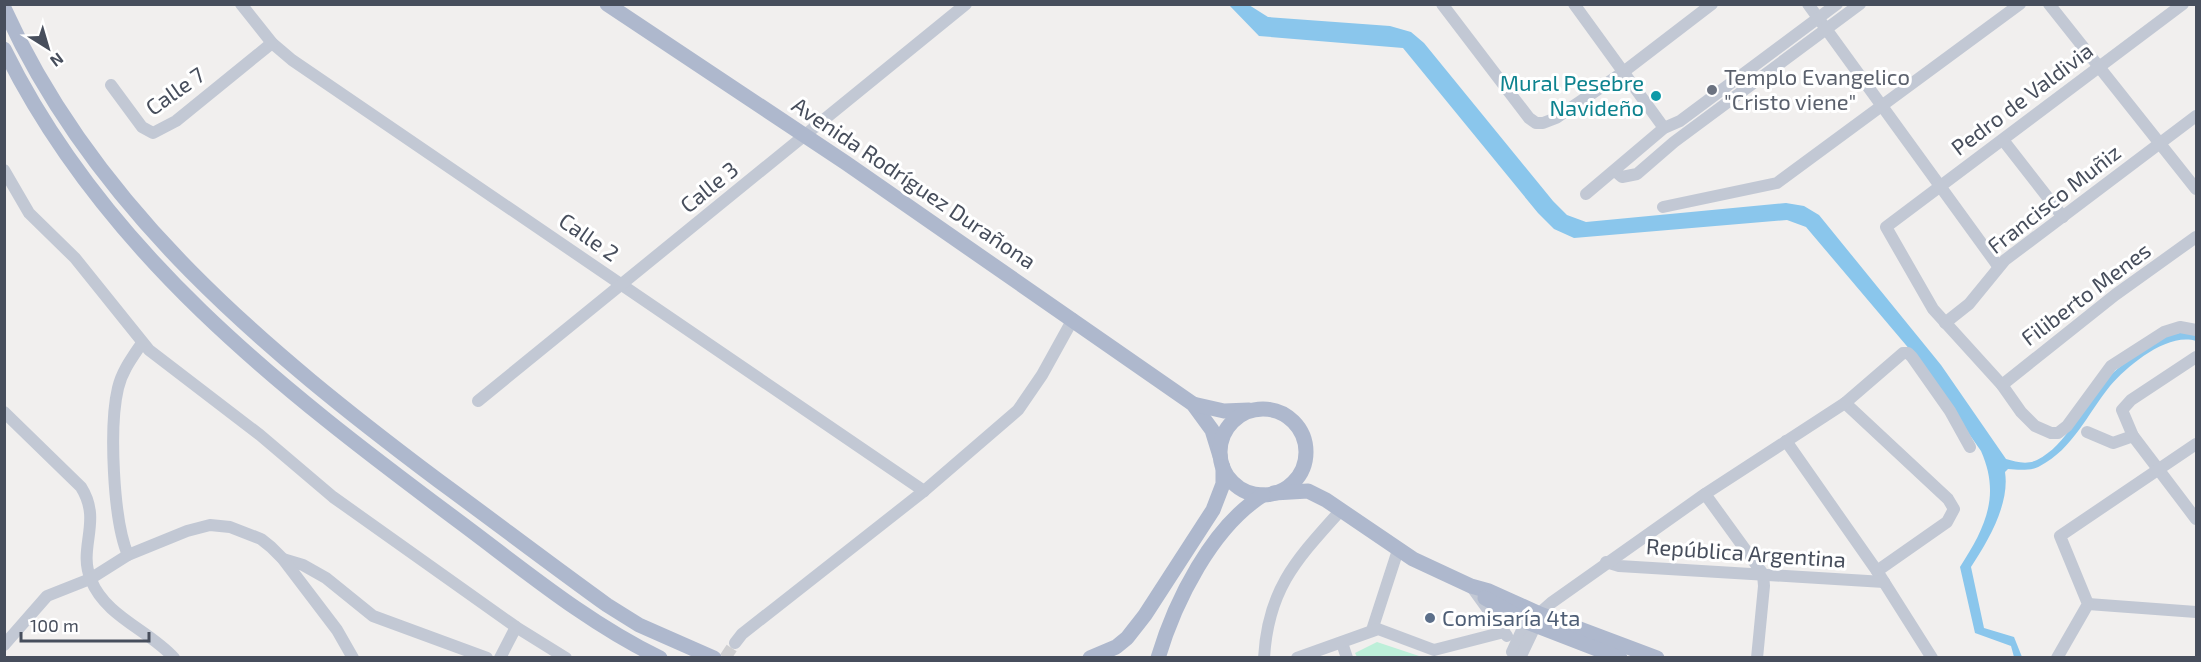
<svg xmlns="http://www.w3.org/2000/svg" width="2201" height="662" viewBox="0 0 2201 662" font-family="'Exo 2',sans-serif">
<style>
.green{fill:#bdefd9}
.water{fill:#8ac6ec}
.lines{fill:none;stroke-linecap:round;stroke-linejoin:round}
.minor-tunnel{stroke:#cfcfd1;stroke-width:12;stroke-dasharray:12 6;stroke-linecap:butt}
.minor{stroke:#c2c8d4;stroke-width:12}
.major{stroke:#aeb8cd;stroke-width:15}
.worship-dot{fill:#6b7280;stroke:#fff;stroke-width:2}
.culture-dot{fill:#0f9aa8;stroke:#fff;stroke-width:2}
.service-dot{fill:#5c6f8a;stroke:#fff;stroke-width:2}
.labels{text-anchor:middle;stroke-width:6;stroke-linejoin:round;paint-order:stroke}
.worship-label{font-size:22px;fill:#5b616d;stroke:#fff;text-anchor:start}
.culture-label{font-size:22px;fill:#0d838f;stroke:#fff;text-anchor:end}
.street-label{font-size:22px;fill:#474e5c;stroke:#fff}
.service-label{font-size:22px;fill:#4e5e75;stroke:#fff;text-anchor:start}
</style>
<rect width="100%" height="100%" fill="#f1efee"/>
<!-- green -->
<path class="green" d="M1377,642l45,15h-65l-2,-4z"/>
<!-- water -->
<path class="water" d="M1229,5h20l19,12 122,9 21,6 13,11 129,158 14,14 19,7 200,-19 18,3 15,9 122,150 65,94c10,3 21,6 31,1 30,-15 45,-53 66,-77 12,-14 27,-24 43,-35 16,-11 31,-18 50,-15v8c-28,-9 -68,24 -86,45 -22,27 -37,63 -70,80 -8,5 -22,4 -32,3l-3,3c5,32 -17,69 -34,95l13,61 30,9 8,20h-8l-3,-11 -36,-13 -15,-66c25,-39 41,-71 21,-116l-70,-100 -105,-124 -19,-7 -213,18 -20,-9 -16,-16 -135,-165 -144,-12z"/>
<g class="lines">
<!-- minor-tunnel -->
<path class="minor-tunnel" d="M725,658l10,-15"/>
<!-- minor -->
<g class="minor">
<path d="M241,4l31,39 20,17 632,431"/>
<path d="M1442,4l87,114 7,5h7l13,-5 66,-45 90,-69"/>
<path d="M1574,4l90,124"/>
<path d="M1808,4l190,262"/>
<path d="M2049,4l147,185"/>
<path d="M2183,4l-297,223 47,82 69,76 19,27 14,14 16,7h7l9,-7 44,-60 53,-34 16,-5 16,3"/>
<path d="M111,85l31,42 11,6 23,-12 96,-78"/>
<path d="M2003,140l60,77"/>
<path d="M4,170l25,43 46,45 74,92 111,85 73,62 183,130 50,31"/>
<path d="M1615,171l7,6 15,-3 37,-32 186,-138"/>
<path d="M1586,194l78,-66 16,-7 157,-117"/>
<path d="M1663,207l114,-24 243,-179"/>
<path d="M1945,323l24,-19 36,-44 191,-144"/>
<path d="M2196,357l-65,43 -9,10 11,26 63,83"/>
<path d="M2002,385l113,-90 81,-58"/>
<path d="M478,401l488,-397"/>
<path d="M1845,403l103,96 6,10 -7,13 -70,49"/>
<path d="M4,412l77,75c22,35 -4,60 10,93 15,37 58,50 83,78"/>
<path d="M2087,432l26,11 20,-7"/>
<path d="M1786,441l91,130 55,87"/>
<path d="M1705,494l58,80 1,12 -7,72"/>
<path d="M128,555c-15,-35 -19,-129 -10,-167 4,-17 14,-30 24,-45"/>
<path d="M283,559l20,6 23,13 47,38 114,42"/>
<path d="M1606,562l13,4 265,16"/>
<path d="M1471,586l36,50"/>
<path d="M2088,604l108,8"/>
<path d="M1372,630l26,-80"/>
<path d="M735,643l7,-9 182,-143 94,-81 24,-35 31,-56"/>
<path d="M1342,643l5,15"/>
<path d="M4,645l43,-49 43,-17 38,-24 59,-24 23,-6 20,2 31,12 10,8 12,12 54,71 16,28"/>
<path d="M1512,652l11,-24 28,-25 154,-109 140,-91 58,-50h5l4,4 38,54 20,36"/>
<path d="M500,658l16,-31"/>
<path d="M1264,658c4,-69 32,-98 76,-147"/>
<path d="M1297,658l81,-29 56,21 70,-18"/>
<path d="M1520,658l19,-40"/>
<path d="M2057,658l31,-54 -28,-68 136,-92"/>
</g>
<!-- major -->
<g class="major">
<path d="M607,4l239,159 347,241 19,26 8,26"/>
<path d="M4,8c91,202 262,343 435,473 56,41 111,83 168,124l32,20 75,33"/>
<path d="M4,49c100,203 276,339 453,471 66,49 129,102 203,138"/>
<path d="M1193,404l31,7 25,-1"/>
<circle cx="1263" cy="452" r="43"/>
<path d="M1274,493l34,-2 18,9 87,59 58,27 18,5 51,23 117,44"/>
<path d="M1485,598l42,24 93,36"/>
<path d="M1090,658l26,-11 11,-9 18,-23 68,-105 10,-26v-17"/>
<path d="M1158,658c17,-57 54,-131 105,-163"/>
</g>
</g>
<!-- markers -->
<circle class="worship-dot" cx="1712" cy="90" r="6"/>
<circle class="culture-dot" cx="1656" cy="96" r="6"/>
<circle class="service-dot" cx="1430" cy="618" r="6"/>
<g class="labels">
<!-- worship labels -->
<g class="worship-label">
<text x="1724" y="85">Templo Evangelico<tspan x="1724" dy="25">"Cristo viene"</tspan></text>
</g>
<!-- culture labels -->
<g class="culture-label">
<text x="1644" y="91">Mural Pesebre<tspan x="1644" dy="25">Navideño</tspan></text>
</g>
<!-- street labels -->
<g class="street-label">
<text transform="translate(175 91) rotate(-35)" y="8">Calle 7</text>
<text transform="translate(2022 99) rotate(-37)" y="8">Pedro de Valdivia</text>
<text transform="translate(914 183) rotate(34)" y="8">Avenida Rodríguez Durañona</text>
<text transform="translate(709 187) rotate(-39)" y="8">Calle 3</text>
<text transform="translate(2054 199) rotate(-38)" y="8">Francisco Muñiz</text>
<text transform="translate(589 237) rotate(35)" y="8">Calle 2</text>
<text transform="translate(2086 294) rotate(-37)" y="8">Filiberto Menes</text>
<text transform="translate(1746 553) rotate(4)" y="8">República Argentina</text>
</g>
<!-- service labels -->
<g class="service-label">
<text x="1442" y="626">Comisaría 4ta</text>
</g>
</g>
<!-- border -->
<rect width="2201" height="662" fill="none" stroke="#474e5c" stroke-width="12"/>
<!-- north arrow -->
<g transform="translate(48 48) rotate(143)" stroke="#ffffff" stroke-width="4.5" paint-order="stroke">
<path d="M0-4.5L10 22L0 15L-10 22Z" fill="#474e5c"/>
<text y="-9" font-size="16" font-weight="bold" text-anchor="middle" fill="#474e5c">N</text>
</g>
<!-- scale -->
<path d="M21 632v9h128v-9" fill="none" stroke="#474e5c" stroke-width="3"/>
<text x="30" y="632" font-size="18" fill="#474e5c" stroke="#ffffff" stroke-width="4.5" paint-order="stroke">100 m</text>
</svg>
